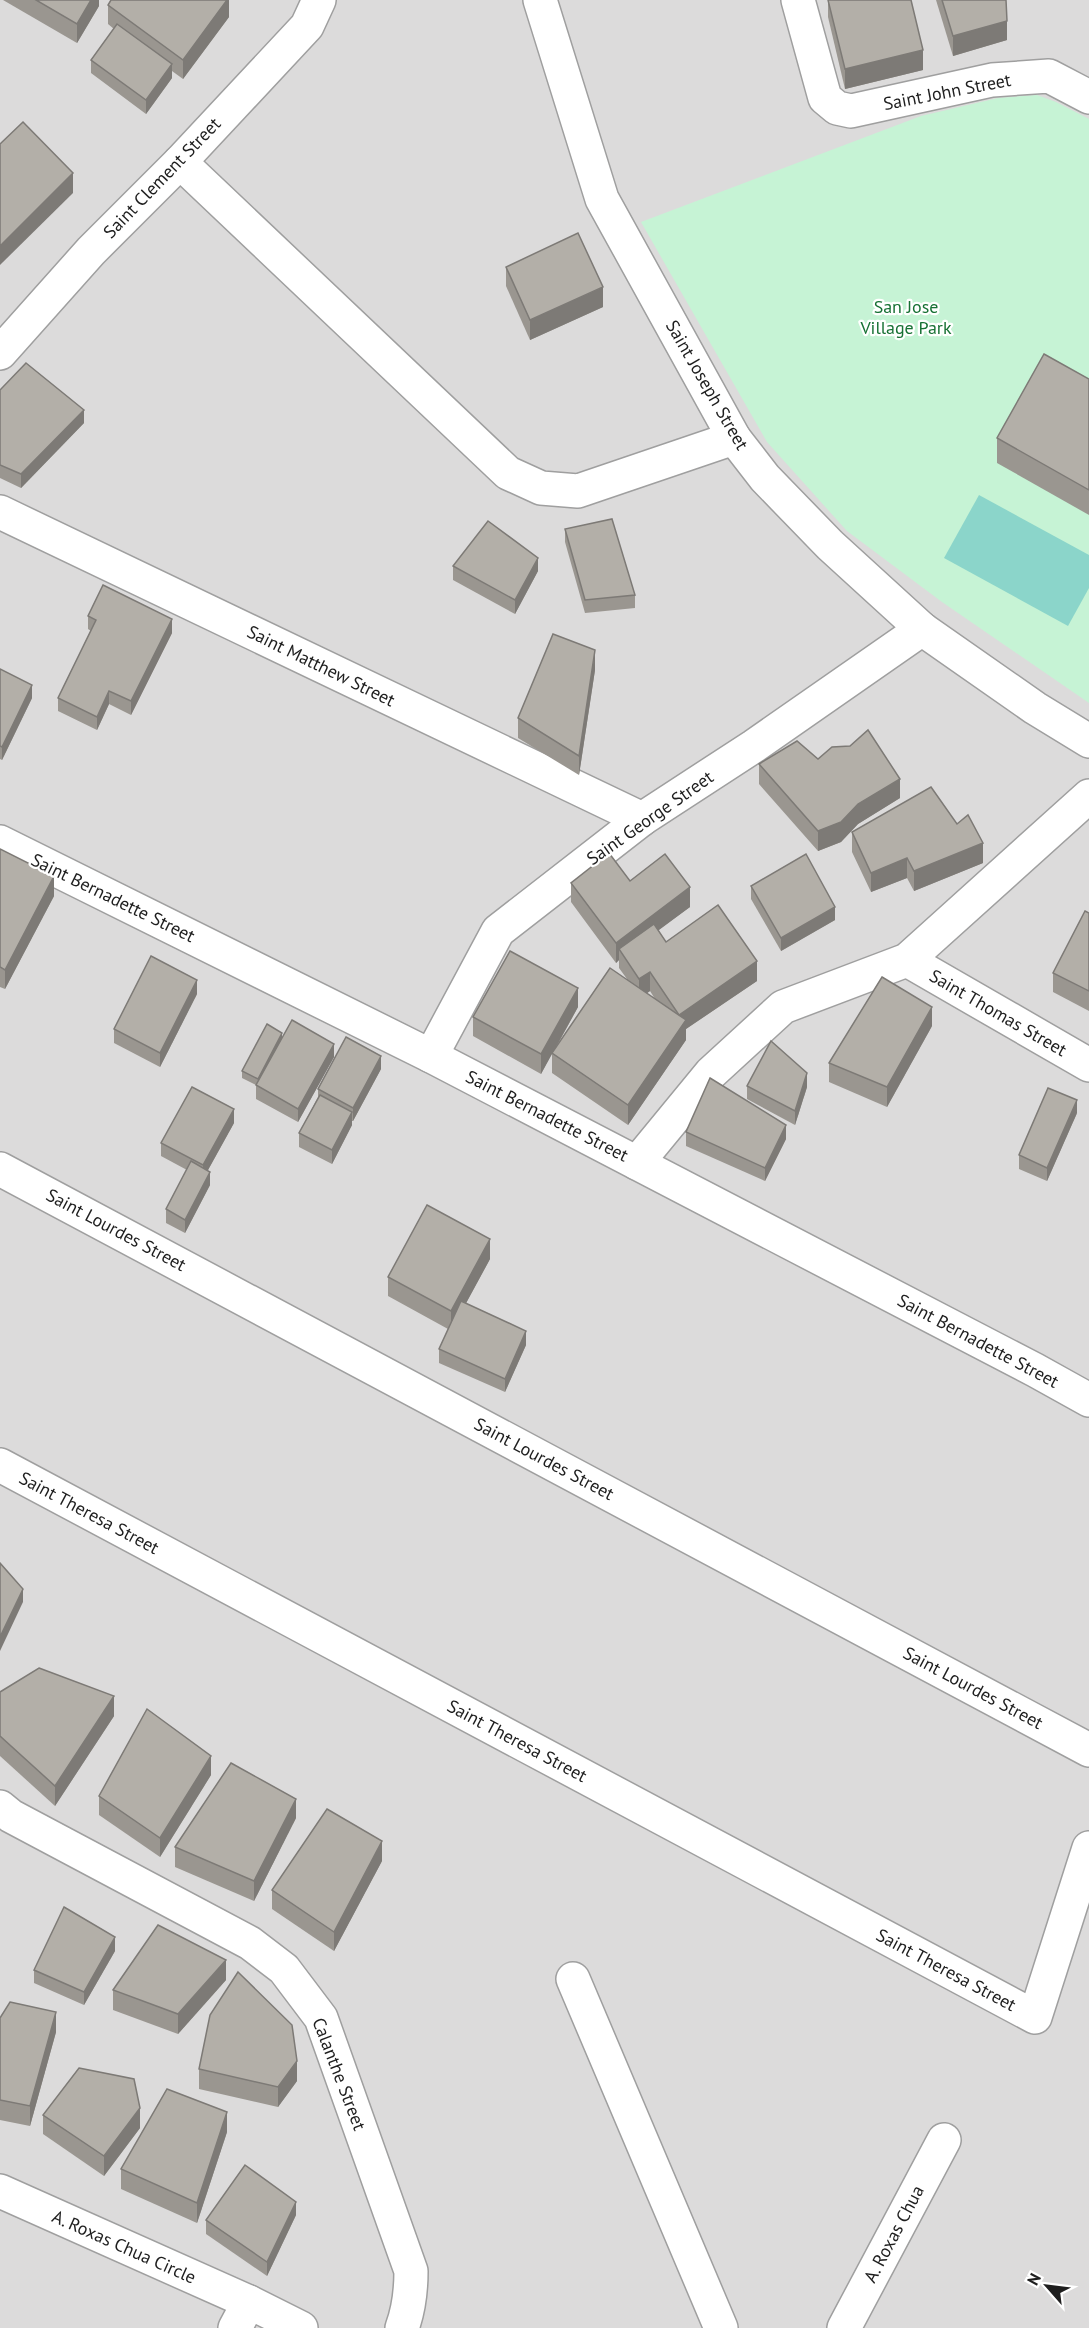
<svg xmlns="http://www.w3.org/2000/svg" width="1089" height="2328" viewBox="0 0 1089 2328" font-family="'PT Sans',sans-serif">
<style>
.residential{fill:#dcdbdb}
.park{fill:#c6f3d5}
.pitch{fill:#8bd5ca}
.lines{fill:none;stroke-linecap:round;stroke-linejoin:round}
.minor-casing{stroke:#9f9f9f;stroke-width:36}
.minor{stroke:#fff;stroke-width:33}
.wall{fill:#9a9690;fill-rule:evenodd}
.shaded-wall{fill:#7d7a76}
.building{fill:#b3afa8;stroke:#7d7a76;stroke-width:1.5}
.labels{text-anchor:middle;stroke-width:4.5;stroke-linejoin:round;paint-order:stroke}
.street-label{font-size:18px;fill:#1e1e1e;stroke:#fff}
.park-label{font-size:18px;fill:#177134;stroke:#fff}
</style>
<rect width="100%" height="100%" fill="#eeede5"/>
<!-- residential -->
<rect class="residential" x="0" y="0" width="1089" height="2328"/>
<!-- park -->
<path class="park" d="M1037,95l19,7 33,17v584l-147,-101 -95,-71 -80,-89 -126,-220 280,-106 77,-18z"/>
<!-- pitch -->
<path class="pitch" d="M979,495l110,60v33l-21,38 -124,-68z"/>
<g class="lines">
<!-- minor casing -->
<g class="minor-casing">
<g id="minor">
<path d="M540,0l62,199 132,239 31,40 65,67 92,84 113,79 54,33"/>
<path d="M798,0l27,98 12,10 14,3 141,-31 57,-4 40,21"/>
<path d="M180,162l328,311 33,15 37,3 156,-53"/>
<path d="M0,353l91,-102 89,-89 127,-136 12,-26"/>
<path d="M0,512l642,307"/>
<path d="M0,842l431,214 604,314 54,30"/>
<path d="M907,960l182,105"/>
<path d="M431,1056l67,-125 144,-112 112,-73 168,-117"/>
<path d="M637,1163l74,-90 72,-66 124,-47 182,-164"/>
<path d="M0,1169l1089,581"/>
<path d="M0,1465l1035,552 54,-169"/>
<path d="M0,1807l11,9 239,127 34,26 37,49 90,253c0,21 -2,38 -9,57"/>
<path d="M573,1979l148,349"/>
<path d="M0,2191l249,111 52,26"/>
<path d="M235,2328l14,-26"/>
<path d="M844,2328l100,-188"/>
</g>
</g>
<!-- minor -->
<use href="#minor" class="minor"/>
</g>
<!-- wall -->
<g class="wall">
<path d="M3,0h96v6l-22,37z"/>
<path d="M229,0v17l-46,62 -11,-8v7l-26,36 -55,-41v-13l23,-31 -6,-5v-19z"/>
<path d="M828,0h83l12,70 -78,19 -17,-72z"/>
<path d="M936,0h70l1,40 -54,16z"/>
<path d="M506,267l97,40 -73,33 -24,-54z"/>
<path d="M1089,379v136l-92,-52v-25z"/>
<path d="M0,390l84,33 -63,65 -21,-10z"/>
<path d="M565,529l70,66v13l-50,5 -20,-71z"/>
<path d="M453,566l85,5 -23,43 -62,-34z"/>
<path d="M88,616l84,17 -41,82 -22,-11 -12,26 -39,-19v-13l33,-67 -3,-2z"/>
<path d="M0,669l32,29 -30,62 -2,-1z"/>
<path d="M595,670l-16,105 -61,-37v-20z"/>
<path d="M818,759l82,39 -42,26 -17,18 -23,9 -59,-67v-20z"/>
<path d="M852,832l131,31 -69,28 -7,-13 -36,14 -19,-40z"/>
<path d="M0,849l54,47 -49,93 -5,-2z"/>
<path d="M630,881l60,26 -32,23 8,12 91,39 -71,48v11l-58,85 -76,-52v-20l-11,21 -68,-38v-19l105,-10 -25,46 74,-74 -8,-11v-8l-3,3 -45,-61v-19zM650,991l5,8 -8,-6z"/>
<path d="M751,886l84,34 -54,31 -30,-52z"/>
<path d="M1089,913v98l-36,-19v-19z"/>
<path d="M197,994l-37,73 -46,-24v-14z"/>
<path d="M932,1026l-45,81 -58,-25v-19z"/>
<path d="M282,1038l52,19 -36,65 -42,-23v-14l-14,-7v-7z"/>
<path d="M381,1069l-28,52h-1v4l-20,39 -33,-17v-14l19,-36v-8z"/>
<path d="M747,1086l60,1 -12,38 -48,-26z"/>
<path d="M1077,1113l-30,68 -28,-12v-14z"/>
<path d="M234,1123l-26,47 2,15 -25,48 -19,-10v-14l21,-39 -26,-14v-13z"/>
<path d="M686,1132l100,7 -21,42 -79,-35z"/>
<path d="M490,1259l-24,44 60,42 -21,47 -66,-29v-14l9,-20 -60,-33v-19z"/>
<path d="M0,1692l114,24 -59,90 -55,-50z"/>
<path d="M211,1775l-51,82 -61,-42v-19z"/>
<path d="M296,1818l-42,83 -79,-34v-20z"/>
<path d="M382,1861l-48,90 -62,-42v-19z"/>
<path d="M115,1951l-31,54 -50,-22v-13z"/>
<path d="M226,1980l-48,54 -65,-24v-20z"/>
<path d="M0,2018l56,14 -26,94 -30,-6z"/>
<path d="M199,2069l98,12 -19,26 -79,-18z"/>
<path d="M43,2115l97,13 -36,48 -61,-42z"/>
<path d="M227,2132l-30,91 -76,-34v-20z"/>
<path d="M296,2215l-29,61 -61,-42v-14z"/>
</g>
<!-- shaded-wall -->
<g class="shaded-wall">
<path d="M91,0h8v6l-22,37v-19z"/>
<path d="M227,0h2v17l-46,62v-19z"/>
<path d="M1007,21v19l-54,16v-20z"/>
<path d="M923,50v20l-78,19v-20z"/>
<path d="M172,64v14l-26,36v-14z"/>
<path d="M73,173v20l-73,72v-19z"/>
<path d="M603,287v20l-73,33v-20z"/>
<path d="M84,410v13l-63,65v-14z"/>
<path d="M538,558v13l-23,43v-14z"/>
<path d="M172,619v14l-41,82v-14z"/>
<path d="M595,650v20l-16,105v-19z"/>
<path d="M32,685v13l-30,62v-13z"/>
<path d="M109,691v13l-12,26v-13z"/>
<path d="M900,779v19l-42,26 -17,18 -23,9v-20l40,-27z"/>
<path d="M983,843v20l-69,28v-20z"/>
<path d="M907,858v20l-36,14v-19z"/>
<path d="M54,876v20l-49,93v-19z"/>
<path d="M690,887v20l-66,49 -5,-7v11l-3,3v-20z"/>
<path d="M835,907v13l-54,31v-13z"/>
<path d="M757,961v20l-71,48v11l-58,85v-20l51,-90z"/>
<path d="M650,972v19l-11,8v-20z"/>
<path d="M197,980v14l-37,73v-14z"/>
<path d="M578,988v19l-37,67v-20z"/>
<path d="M932,1007v19l-45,81v-20z"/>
<path d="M282,1033v6l-24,47v-7z"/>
<path d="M334,1044v13l-36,65v-13z"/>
<path d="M381,1056v13l-28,52v-13z"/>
<path d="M807,1073v14l-12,38v-14z"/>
<path d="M1077,1100v13l-30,68v-13z"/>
<path d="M234,1109v14l-31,56v-14z"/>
<path d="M352,1112v13l-20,39v-14z"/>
<path d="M786,1125v14l-21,42v-13z"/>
<path d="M210,1172v13l-25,48v-13z"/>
<path d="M490,1239v20l-39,72v-20z"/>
<path d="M526,1331v14l-21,47v-13z"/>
<path d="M23,1589v13l-23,49v-14z"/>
<path d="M114,1696v20l-59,90v-20z"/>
<path d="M211,1756v19l-51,82v-19z"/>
<path d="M296,1799v19l-42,83v-20z"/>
<path d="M382,1841v20l-48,90v-19z"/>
<path d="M115,1937v14l-31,54v-13z"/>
<path d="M226,1960v20l-48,54v-20z"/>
<path d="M56,2012v20l-26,94v-20z"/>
<path d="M297,2061v20l-19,26v-20z"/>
<path d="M140,2108v20l-36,48v-20z"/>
<path d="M227,2112v20l-30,91v-20z"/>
<path d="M296,2202v13l-29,61v-14z"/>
</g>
<!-- building -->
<g class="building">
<path d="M36,0h55l-14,24z"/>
<path d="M111,0h116l-44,60 -75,-55z"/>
<path d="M828,0h83l12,50 -78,19z"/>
<path d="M942,0h64l1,21 -54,15z"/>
<path d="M117,24l55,40 -26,36 -55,-40z"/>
<path d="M23,122l50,51 -73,73v-102z"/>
<path d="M578,233l25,54 -73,33 -24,-53z"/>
<path d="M1044,354l45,25v111l-92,-52z"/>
<path d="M26,363l58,47 -63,64 -21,-9v-75z"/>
<path d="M612,519l23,76 -50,5 -20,-71z"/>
<path d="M488,521l50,37 -23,42 -62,-34z"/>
<path d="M103,585l69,34 -41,82 -22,-10 -12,26 -39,-19 38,-78 -8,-4z"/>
<path d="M553,634l42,16 -16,106 -61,-38z"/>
<path d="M0,669l32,16 -30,62 -2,-1z"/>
<path d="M868,730l32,49 -42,25 -17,18 -23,9 -59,-67 38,-23 21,18 14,-12 18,-1z"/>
<path d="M931,787l26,37 11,-9 15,28 -69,28 -7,-13 -36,15 -19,-41z"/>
<path d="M0,849l54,27 -49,94 -5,-3z"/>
<path d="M609,853l21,28 35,-27 25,33 -74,56 -45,-60z"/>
<path d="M806,854l29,53 -54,31 -30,-52z"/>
<path d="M718,905l39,56 -78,54 -29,-43 -11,7 -20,-30 35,-25 12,18z"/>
<path d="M1085,911l4,2v78l-36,-18z"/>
<path d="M510,951l68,37 -37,66 -68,-37z"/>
<path d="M151,956l46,24 -37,73 -46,-24z"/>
<path d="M610,968l76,52 -58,85 -76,-52z"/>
<path d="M882,977l50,30 -45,80 -58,-24z"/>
<path d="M292,1020l42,24 -36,65 -42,-24z"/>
<path d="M267,1024l15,9 -24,46 -16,-8z"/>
<path d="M346,1037l35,19 -28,52 -35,-19z"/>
<path d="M771,1041l36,32 -12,38 -48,-25z"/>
<path d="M710,1078l76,47 -21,43 -79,-36z"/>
<path d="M192,1087l42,22 -31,56 -42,-22z"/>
<path d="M1048,1088l29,12 -30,68 -28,-13z"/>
<path d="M320,1095l32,17 -20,38 -33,-17z"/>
<path d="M191,1161l19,11 -25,48 -19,-11z"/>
<path d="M427,1205l63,34 -39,72 -63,-34z"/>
<path d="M461,1301l65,30 -21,48 -66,-30z"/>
<path d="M0,1563l23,26 -23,48z"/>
<path d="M39,1668l75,28 -59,90 -55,-50v-44z"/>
<path d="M147,1709l64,47 -51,82 -61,-42z"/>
<path d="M231,1763l65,36 -42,82 -79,-34z"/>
<path d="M327,1809l55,32 -48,91 -62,-42z"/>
<path d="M64,1907l51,30 -31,55 -50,-22z"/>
<path d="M158,1925l68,35 -48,54 -65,-24z"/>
<path d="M238,1972l54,53 5,36 -19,26 -79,-18 11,-54z"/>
<path d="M10,2002l46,10 -26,94 -30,-6v-82z"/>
<path d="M79,2068l55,11 6,29 -36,48 -61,-41z"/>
<path d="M167,2089l60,23 -30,91 -76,-34z"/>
<path d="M245,2165l51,37 -29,60 -61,-42z"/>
</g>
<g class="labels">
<!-- street labels -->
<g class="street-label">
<text transform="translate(947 92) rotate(-11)" y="6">Saint John Street</text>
<text transform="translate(162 178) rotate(-46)" y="6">Saint Clement Street</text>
<text transform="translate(707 385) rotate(60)" y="6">Saint Joseph Street</text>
<text transform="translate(321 666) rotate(26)" y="6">Saint Matthew Street</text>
<text transform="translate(650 818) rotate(-35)" y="6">Saint George Street</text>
<text transform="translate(113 898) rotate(26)" y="6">Saint Bernadette Street</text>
<text transform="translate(998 1013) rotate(30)" y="6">Saint Thomas Street</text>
<text transform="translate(547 1116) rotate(27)" y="6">Saint Bernadette Street</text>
<text transform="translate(116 1230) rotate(28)" y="6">Saint Lourdes Street</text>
<text transform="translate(978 1341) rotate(28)" y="6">Saint Bernadette Street</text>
<text transform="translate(544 1459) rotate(28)" y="6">Saint Lourdes Street</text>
<text transform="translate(89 1513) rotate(28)" y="6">Saint Theresa Street</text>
<text transform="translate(973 1688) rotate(28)" y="6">Saint Lourdes Street</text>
<text transform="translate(517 1741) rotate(28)" y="6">Saint Theresa Street</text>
<text transform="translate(946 1970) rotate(28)" y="6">Saint Theresa Street</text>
<text transform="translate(339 2074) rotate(69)" y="6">Calanthe Street</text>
<text transform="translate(894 2234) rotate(-62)" y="6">A. Roxas Chua</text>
<text transform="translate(124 2247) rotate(24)" y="6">A. Roxas Chua Circle</text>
</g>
<!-- park labels -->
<g class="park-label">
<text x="906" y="313">San Jose<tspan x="906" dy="21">Village Park</tspan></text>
</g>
</g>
<!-- north arrow -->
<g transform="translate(1047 2286) rotate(298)" stroke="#ffffff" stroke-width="4.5" paint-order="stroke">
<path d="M0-4.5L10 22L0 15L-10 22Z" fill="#1e1e1e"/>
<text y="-9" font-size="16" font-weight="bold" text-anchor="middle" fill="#1e1e1e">N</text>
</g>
</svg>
